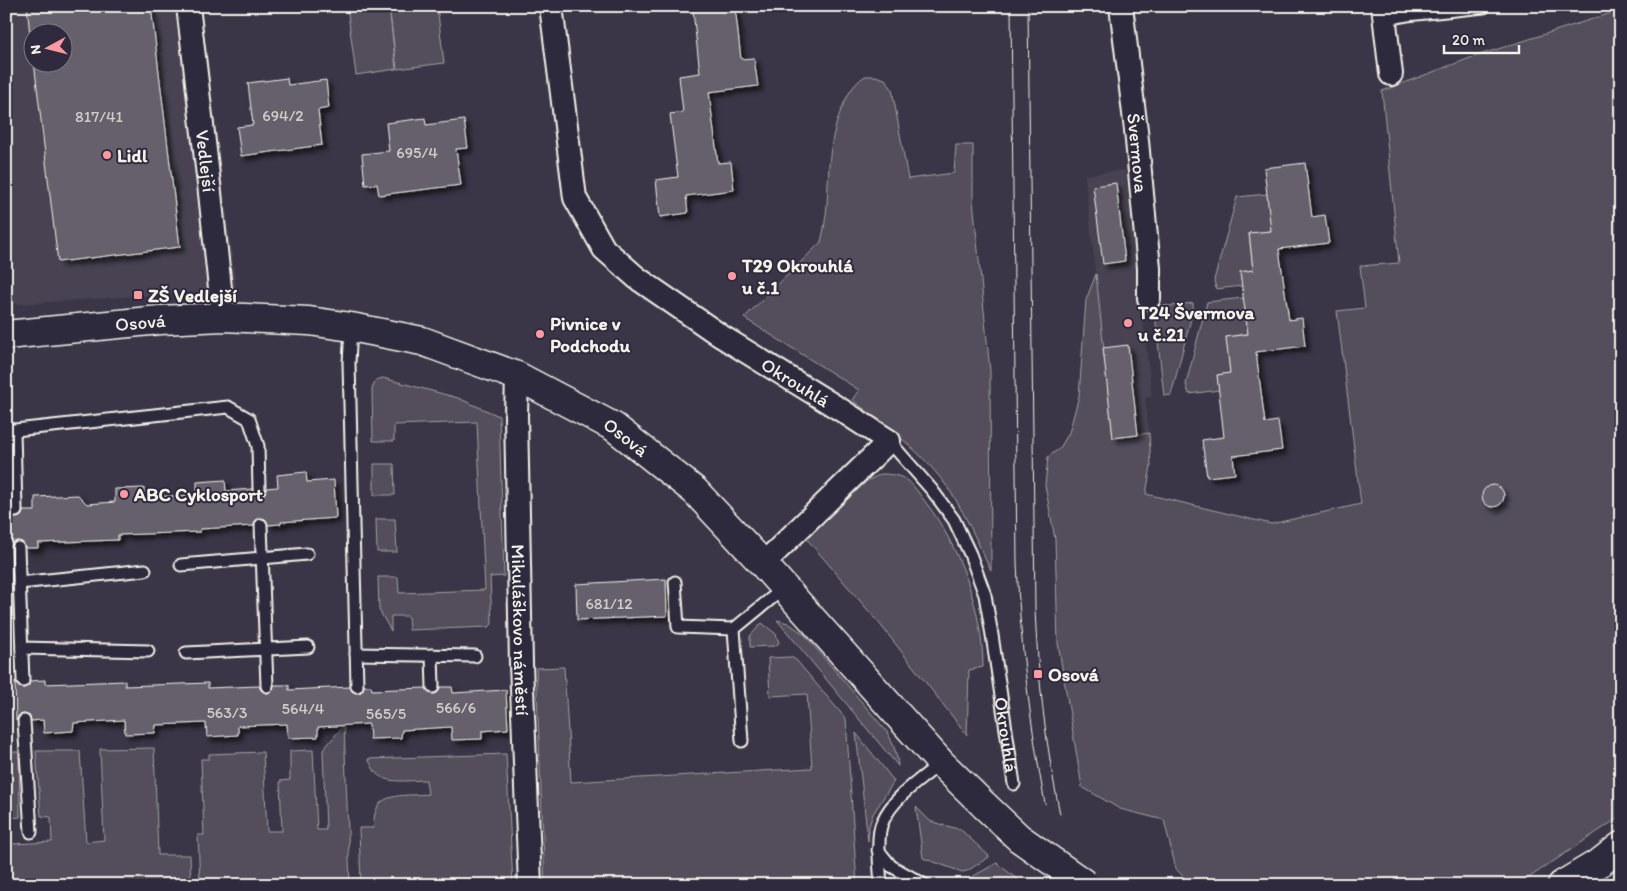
<svg xmlns="http://www.w3.org/2000/svg" width="1627" height="891" viewBox="0 0 1627 891" font-family="Itim,sans-serif">
<style>
.built{fill:#484352;fill-rule:evenodd}
.green{fill:#534e5c;stroke:#a4a0a2}
.building{fill:#65616c;stroke:#f4f1e8;filter:url(#shadow)}
.lines{fill:none;stroke-linecap:round;stroke-linejoin:round}
.lane-casing{stroke:#f4f1e8;stroke-width:15}
.street-casing{stroke:#f4f1e8;stroke-width:26}
.secondary-casing{stroke:#f4f1e8;stroke-width:31}
.lane{stroke:#2f2a3d;stroke-width:11}
.street{stroke:#2f2a3d;stroke-width:22}
.secondary{stroke:#2f2a3d;stroke-width:28}
.tram{stroke:#f4f1e8;stroke-width:1}
.secondary-bridge-casing{stroke:#f4f1e8;stroke-width:31;stroke-linecap:butt}
.secondary-bridge{stroke:#2f2a3d;stroke-width:28}
.poi-dot{fill:#ff9aa2;stroke:#2f2a3d;stroke-width:2}
.labels{text-anchor:middle;stroke-width:4;stroke-linejoin:round;paint-order:stroke}
.number-label{font-size:16px;fill:#d0cdc9}
.street-label{font-size:19px;fill:#f4f1e8;stroke:#2f2a3d}
.poi-label{font-size:19px;font-weight:bold;fill:#f4f1e8;stroke:#2f2a3d;text-anchor:start}
</style>
<defs>
<filter id="shadow"><feDropShadow dx="4.5" dy="4.5" stdDeviation="2.5" flood-color="#0009"/></filter>
</defs>
<rect width="100%" height="100%" fill="#3b3647"/>
<filter id="ink" filterUnits="userSpaceOnUse"><feTurbulence type="fractalNoise" baseFrequency=".02" numOctaves="2"/><feDisplacementMap in="SourceGraphic" scale="10" xChannelSelector="R" yChannelSelector="G"/><feConvolveMatrix kernelMatrix="1 2 1 2 8 2 1 2 1" color-interpolation-filters="sRGB"/></filter>
<g filter="url(#ink)">
<!-- built -->
<g class="built">
<path d="M6,6h195l35,283 -230,16zM32,32h30v30h-30z"/>
<path d="M1125,170l27,226 -7,2 4,35 -36,5 -28,-263z"/>
</g>
<!-- green -->
<g class="green">
<path d="M347,6h90l7,57 -47,6 -7,-55 6,55 -40,6z"/>
<path d="M1621,10v806l-103,69h-326l-16,-16 -12,-49 -44,-11 -38,-22 -24,-144 -3,-104 -10,-54 3,-28 12,-9 9,-15 10,-37 7,-96 10,-26 17,164 36,-5 2,33 -5,28 125,30 90,-20 -24,-193 28,-3 -5,-42 39,-3 -17,-172 91,-34z"/>
<path d="M865,76h10l10,3 7,10 16,90 46,-6 2,-28h17v55l17,171 1,200c-11,-23 -21,-47 -34,-69 -25,-43 -66,-73 -105,-102l7,-10 -115,-72 77,-76c3,-12 5,-25 6,-38 2,-36 1,-59 14,-94 6,-14 11,-25 24,-34z"/>
<path d="M1267,194l9,36 -27,4 4,36 -13,2 2,14 -26,3 -2,-9 23,-83z"/>
<path d="M1243,298l9,35 -26,4 4,36 -13,2 2,15 -30,4 -3,-10 21,-82z"/>
<path d="M1193,303v8l-22,84 -7,1 -10,-91 18,1z"/>
<path d="M383,378l75,20 41,18 5,160 -14,1 2,47 -3,3 -80,3 -1,-14h-17v15l-12,-21 -1,-33h20l1,16 86,-3 -8,-168 -83,3v16h-21l-1,-52 4,-9z"/>
<path d="M374,464h20l1,31h-21z"/>
<path d="M881,474c9,0 18,1 26,6 6,4 12,14 17,20 35,45 59,110 59,167l-14,3 -2,65 -88,-112 -73,-85 61,-57z"/>
<path d="M376,519h19l2,33h-20z"/>
<path d="M777,620l11,3 16,11 83,98c6,11 10,21 11,34z"/>
<path d="M762,623l14,11 3,9 -4,3 -25,1v-11z"/>
<path d="M791,657l5,3 50,59 11,166h-312l-9,-217 28,-1 7,115 241,-14 -5,-74 -37,2 -2,-38z"/>
<path d="M344,725l6,160h-150l-2,-50h6l-3,-76h8v-5l54,-2 4,79h15l-2,-50 10,-1v-29l23,-1 4,80h9l-3,-80z"/>
<path d="M856,733l38,48 -21,33 -4,12 -1,15z"/>
<path d="M154,748l4,107h32l1,30h-185v-133h13l1,65 -8,1v26l40,-2 -1,-25 -10,-1 -5,-65h44l6,91 18,-2 -4,-91z"/>
<path d="M506,754l7,131h-152l-2,-57h14c1,-7 1,-14 4,-20 7,-16 36,-12 51,-14l-2,-14c-14,0 -39,5 -50,-7 -3,-4 -5,-9 -8,-14z"/>
<path d="M916,807l14,14 31,9 28,26v1l-22,14 -5,1 -39,-14z"/>
<path d="M997,863l21,17 2,5h-44l-6,-7z"/>
</g>
<!-- building -->
<g class="building">
<path d="M27,6h124l29,241 -122,15 -24,-200h28v-30h-30v22z"/>
<path d="M706,6h29l6,53 13,-1 4,28 -49,6 9,71 13,-1 3,28 -48,6 2,17 -28,4 -4,-37 22,-3 -8,-63 13,-2 -4,-36 21,-3 -7,-62 13,-2z"/>
<path d="M287,78l1,7 38,-5 3,28 -11,2 4,35 -81,11 -4,-29 16,-2 -5,-42z"/>
<path d="M425,118l1,7 38,-5 4,28 -12,1 5,36 -82,10 -2,-11 -12,1 -3,-31 27,-3 -3,-28z"/>
<path d="M1305,163l7,54 13,-2 4,28 -50,6 10,71 13,-2 3,28 -49,6 9,71 13,-2 4,29 -49,6 2,18 -28,3 -5,-37 22,-3 -7,-62 13,-2 -4,-36 22,-3 -8,-62 13,-2 -4,-37 22,-2 -7,-63z"/>
<path d="M1116,183l9,78 -22,3 -10,-78z"/>
<path d="M1128,345l10,90 -25,3 -10,-90z"/>
<path d="M306,472l1,10 27,-2 2,38 -55,4v2l-13,1 -3,-6 -5,-1 -5,3 -1,5 -54,3v3l-82,3v5l-80,3v5h-12l-4,-6 -5,-1 -3,1 -5,6 -1,-36 4,5 5,1 5,-3 1,-4h12v-14l43,-2 9,9 28,-2v-13l29,-1v9l53,-2v-13l28,-2 1,11 26,-2 3,6 5,1 5,-3 1,-5 12,-1 -1,-12z"/>
<circle cx="1493" cy="496" r="11"/>
<path d="M666,579l1,37 -90,4 -1,-36z"/>
<path d="M45,680v4l80,-3v5l83,-3v5l51,-2 2,4 6,3 4,-1 3,-7h15v5l61,-3 3,5 4,1 4,-1 3,-6h7l1,4 54,-2 3,5 4,1 4,-1 3,-6h12l1,6 53,-3 2,39 -26,2v8l-30,1 -1,-13 -49,3 -1,8 -31,1 -1,-15 -51,3v10l-30,1 -1,-14 -49,2v9l-31,2 -1,-14 -50,2 -1,8 -30,1 -1,-14 -50,3 -1,8 -29,2 -1,-13 -12,1 -1,-5 -6,-2 -5,1 -3,6 -1,-39 4,5 5,1 5,-3 1,-4z"/>
</g>
<g class="lines">
<!-- lane casing -->
<g class="lane-casing">
<g id="lane">
<path d="M1385,19l22,-4 77,-8"/>
<path d="M351,327l-2,36 8,323"/>
<path d="M14,430l2,81"/>
<path d="M6,431l222,-24 21,12 9,27 1,43"/>
<path id="s1" d="M889,441l43,49 22,30 16,34 15,41 7,40 22,149"/>
<path d="M261,525l6,161"/>
<path d="M18,548l5,133"/>
<path d="M181,565l126,-11"/>
<path d="M675,582l3,45 56,2"/>
<path d="M19,583l126,-13"/>
<path d="M22,648l126,3"/>
<path d="M186,653l122,-6"/>
<path d="M356,654l119,2"/>
<path d="M432,655l1,32"/>
<path d="M24,721l7,111"/>
<path d="M742,741l-8,-112 50,-41"/>
<path d="M878,850l13,16 34,19"/>
<path d="M881,885c-1,-16 -5,-48 1,-62 10,-25 39,-44 59,-60"/>
</g>
</g>
<!-- street casing -->
<g class="street-casing">
<g id="street">
<path id="s2" d="M188,6l22,187 13,124"/>
<path id="s3" d="M551,6l24,192 29,51 33,29 84,58 120,74 48,31 -126,123"/>
<path id="s4" d="M1121,6l15,124 13,138v30"/>
<path d="M1383,6l8,68"/>
<path id="s5" d="M517,376l-1,39 5,249 9,221"/>
</g>
</g>
<!-- secondary casing -->
<g class="secondary-casing">
<g id="secondary">
<path id="s6" d="M6,335l154,-15 63,-3 86,4 42,6 71,14 95,35 97,51 81,64 68,73 178,199 44,43"/>
<path d="M1562,885l40,-24 19,-15"/>
</g>
</g>
<!-- lane -->
<use href="#lane" class="lane"/>
<!-- street -->
<use href="#street" class="street"/>
<!-- secondary -->
<use href="#secondary" class="secondary"/>
<!-- tram -->
<g class="tram">
<path d="M1011,6l6,556c3,83 13,160 28,242"/>
<path d="M1028,6l7,604c3,69 11,137 25,204"/>
</g>
<!-- secondary-bridge casing -->
<g class="secondary-bridge-casing">
<path id="secondary-bridge" d="M985,806l34,32 67,47"/>
</g>
<!-- secondary-bridge -->
<use href="#secondary-bridge" class="secondary-bridge"/>
</g>
</g>
<!-- markers -->
<g class="poi-dot">
<circle cx="107" cy="155" r="5"/>
<circle cx="732" cy="276" r="5"/>
<rect x="133" y="290" width="10" height="10" rx="2.5"/>
<circle cx="1128" cy="323" r="5"/>
<circle cx="540" cy="334" r="5"/>
<circle cx="124" cy="494" r="5"/>
<rect x="1033" y="669" width="10" height="10" rx="2.5"/>
</g>
<g class="labels">
<!-- number labels -->
<g class="number-label">
<text x="283" y="121">694/2</text>
<text x="99" y="122">817/41</text>
<text x="417" y="158">695/4</text>
<text x="609" y="609">681/12</text>
<text x="456" y="713">566/6</text>
<text x="303" y="714">564/4</text>
<text x="227" y="718">563/3</text>
<text x="386" y="719">565/5</text>
</g>
<!-- street labels -->
<g class="street-label">
<text dy="7" stroke="none"><textPath href="#s4" startOffset="148">Švermova</textPath></text>
<text dy="7" stroke="none"><textPath href="#s2" startOffset="156">Vedlejší</textPath></text>
<text dy="7" stroke="none"><textPath href="#s6" startOffset="135">Osová</textPath></text>
<text dy="7" stroke="none"><textPath href="#s3" startOffset="486">Okrouhlá</textPath></text>
<text dy="7" stroke="none"><textPath href="#s6" startOffset="645">Osová</textPath></text>
<text dy="7" stroke="none"><textPath href="#s5" startOffset="254">Mikuláškovo náměstí</textPath></text>
<text dy="7" stroke="none"><textPath href="#s1" startOffset="325">Okrouhlá</textPath></text>
</g>
<!-- poi labels -->
<g class="poi-label">
<text x="117" y="162">Lidl</text>
<text x="742" y="272">T29 Okrouhlá<tspan x="742" dy="22">u č.1</tspan></text>
<text x="148" y="302">ZŠ Vedlejší</text>
<text x="1138" y="319">T24 Švermova<tspan x="1138" dy="22">u č.21</tspan></text>
<text x="550" y="330">Pivnice v<tspan x="550" dy="22">Podchodu</tspan></text>
<text x="134" y="501">ABC Cyklosport</text>
<text x="1048" y="681">Osová</text>
</g>
</g>
<!-- margin -->
<rect width="1627" height="891" fill="none" stroke="#2f2a3d" stroke-width="25"/>
<rect x="12" y="12" width="1602" height="866" fill="none" stroke="#f4f1e8" stroke-width="2" filter="url(#ink)"/>
<!-- north arrow -->
<g transform="translate(48 48) rotate(263)"><circle r="24" fill="#2f2a3d" stroke="#7e7a81"/>
<path d="M0-4L9 19L0 12L-9 19Z" fill="#ff9aa2"/>
<text y="-8" font-size="14" font-weight="bold" text-anchor="middle" fill="#f4f1e8">N</text>
</g>
<!-- scale -->
<path d="M1444 45v8h75v-8" fill="none" stroke="#f4f1e8" stroke-width="2.5"/>
<text x="1452" y="45" font-size="15" fill="#f4f1e8" stroke="#2f2a3d" stroke-width="4" paint-order="stroke">20 m</text>
</svg>
